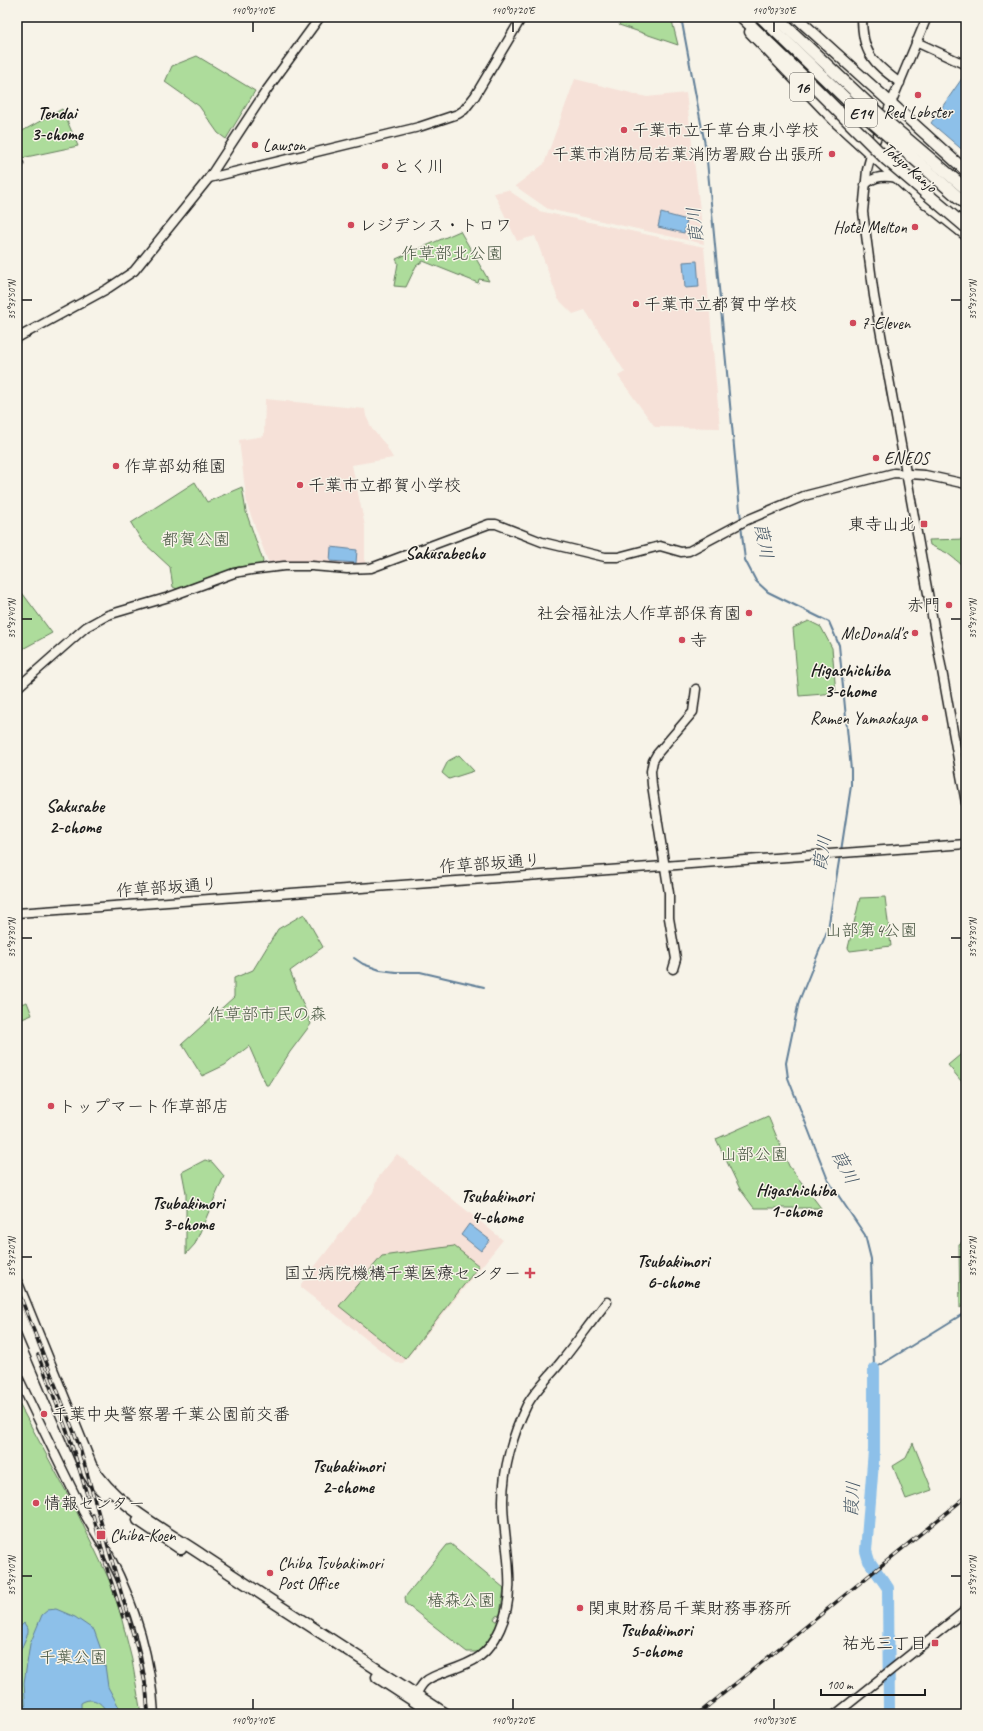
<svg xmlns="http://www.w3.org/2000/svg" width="983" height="1731" viewBox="0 0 983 1731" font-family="Caveat,'Klee One',sans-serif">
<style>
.built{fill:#f6e1d8}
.green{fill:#addc9b;stroke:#647c5c}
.water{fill:#8dc0e9;stroke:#607e97}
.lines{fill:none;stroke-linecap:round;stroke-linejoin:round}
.stream{stroke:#607e97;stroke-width:2}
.river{stroke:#8dc0e9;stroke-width:12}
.tertiary-casing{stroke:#1c1c1c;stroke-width:11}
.trunk-casing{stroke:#1c1c1c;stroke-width:13}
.motorway-casing{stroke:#1c1c1c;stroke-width:14}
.tertiary{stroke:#f7f3e8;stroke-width:8}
.trunk{stroke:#f7f3e8;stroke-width:10}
.motorway{stroke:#f7f3e8;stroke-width:11}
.rail-casing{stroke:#1c1c1c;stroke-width:3.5}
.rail{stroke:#f7f3e8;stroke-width:2;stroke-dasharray:6;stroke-linecap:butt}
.motorway-bridge-casing{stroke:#1c1c1c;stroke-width:14;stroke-linecap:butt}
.motorway-bridge{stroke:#f7f3e8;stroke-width:11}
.ticks{fill:none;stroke:#1c1c1c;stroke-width:1.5}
.poi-dot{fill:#d1495b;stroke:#f7f3e8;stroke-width:1.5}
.labels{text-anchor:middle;stroke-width:3;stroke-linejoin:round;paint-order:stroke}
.shield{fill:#f7f3e8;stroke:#5e5c59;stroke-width:1}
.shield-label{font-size:16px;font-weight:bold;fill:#1c1c1c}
.poi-label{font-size:17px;fill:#1c1c1c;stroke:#f7f3e8;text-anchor:start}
.street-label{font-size:17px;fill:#1c1c1c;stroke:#f7f3e8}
.park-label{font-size:17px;fill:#485642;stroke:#f7f3e8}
.neighbourhood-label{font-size:18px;font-weight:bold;fill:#1c1c1c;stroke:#f7f3e8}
.water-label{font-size:18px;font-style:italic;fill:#445564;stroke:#f7f3e8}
.neatline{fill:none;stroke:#1c1c1c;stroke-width:1.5}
.ticks-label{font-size:10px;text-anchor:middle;fill:#1c1c1c}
</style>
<rect width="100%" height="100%" fill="#f7f3e8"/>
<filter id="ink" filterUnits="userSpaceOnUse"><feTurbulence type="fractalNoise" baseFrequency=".025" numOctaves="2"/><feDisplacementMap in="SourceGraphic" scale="8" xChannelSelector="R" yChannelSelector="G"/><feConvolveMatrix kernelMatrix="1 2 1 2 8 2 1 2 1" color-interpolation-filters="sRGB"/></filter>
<g filter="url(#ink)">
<!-- built -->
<g class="built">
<path d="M575,79l72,18 39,-4 18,151 -156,-35 -33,-23 29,-22z"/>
<path d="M508,190l31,21 165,36 16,181 -65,-1 -37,-51 7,-4 -40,-62 -12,4 -15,-15 -23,-63 -18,5 -23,-48z"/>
<path d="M265,399l100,10 1,7 6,13 13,15 8,14 -41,7 13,61v40l-96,-2 -22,-59 -8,-65 25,-4z"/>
<path d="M397,1154l106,86 -100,123h-6l-96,-75v-4l72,-92 4,-13z"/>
</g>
<!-- green -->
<g class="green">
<path d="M622,17h39l11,4 6,24 -59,-20z"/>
<path d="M197,56l58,35 -29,48 -8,-6 -19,-27 -34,-24 7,-16z"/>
<path d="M62,109l16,37 -61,13v-25z"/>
<path d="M460,231l29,50 -10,-2 -1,4 -55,-22 -7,5 -10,21 -12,-1 4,-23 -2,-4z"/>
<path d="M195,482l12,20 35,-15 4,25 17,49 -1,3 -24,3 -61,22 -4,-2 -3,-20 -28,-26 -11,-18z"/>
<path d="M966,539v29l-19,-15 -17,-8 -1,-5z"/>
<path d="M23,594l29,39 -35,19v-53z"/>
<path d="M809,621l12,6 11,21 4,45 -37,3 -6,-68z"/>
<path d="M459,755l15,16 -25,8 -7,-6 6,-12z"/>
<path d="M885,897l6,49 -41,5 -2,-3 12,-50z"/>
<path d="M304,914l19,33 -33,24 21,53 -21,28 -21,33h-3l-17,-39 -24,19 -23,11 -20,-32 52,-47v-19l19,-8 25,-41z"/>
<path d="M27,1002l5,13 -10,4 -5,-14z"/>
<path d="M966,1050v37l-18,-22z"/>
<path d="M768,1116l21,50 32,42h-67l-14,-19 -24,-50z"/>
<path d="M205,1160l7,2 12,14 -29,68 -9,10v-61l-4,-21z"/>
<path d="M966,1240v64l-6,4 -1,-64z"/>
<path d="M454,1246l25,20 -74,93 -66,-53 43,-50z"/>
<path d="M17,1400l58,108 40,84 17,68 9,54h-124z"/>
<path d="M913,1443l19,47 -26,9 -13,-33 13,-8z"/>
<path d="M451,1544l53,44 -4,27 -4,1 -2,3 4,3 -6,16 -15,14h-10l-61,-48 -1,-7 42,-52z"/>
</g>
<!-- water -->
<g class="water">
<path d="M963,77l3,2v74l-35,-30z"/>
<path d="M661,213l26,7 -3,13 -26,-6z"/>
<path d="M697,261l2,26 -14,1 -2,-26z"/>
<path d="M331,547l26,3 -1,13 -26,-2z"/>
<path d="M469,1224l21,16 -9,11 -20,-16z"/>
<path d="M56,1609l19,8 19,13 10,28 4,29 13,24v3h-14c-4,-12 -15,-18 -26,-11v11h-55l-2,-31 6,-39 12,-29 6,-5z"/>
<path d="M24,1623l4,6v4l-9,21 1,20 -3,16v-53l1,-8z"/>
</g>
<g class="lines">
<!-- stream -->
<g class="stream">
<path d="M681,17l25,133 35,371"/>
<path d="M741,525l4,35 11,21 12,11 61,30 10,23 12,125v16l-10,65"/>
<path d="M840,855l-12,74 -29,72 -13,62 2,15 40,102 37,55 6,24 3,110 92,-57"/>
<path d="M354,958l9,6 17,6 16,2h24l64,15"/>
</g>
<!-- river -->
<path class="river" d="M874,1369v81l-8,101 3,10 19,27 1,126"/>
<!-- tertiary casing -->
<g class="tertiary-casing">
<g id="tertiary">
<path d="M862,17c0,36 10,45 38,66"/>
<path d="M927,17l-53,127 -7,26 -4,42 11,84 92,507"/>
<path d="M916,42l50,23"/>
<path d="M17,164h2"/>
<path d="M209,178l210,-51 39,-13 6,-4 11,-14 47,-79"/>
<path d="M865,185c10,-10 20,-9 33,-7"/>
<path d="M17,338l90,-49 27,-18 75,-93 57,-87 54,-74"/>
<path d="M17,688l69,-61 22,-12 61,-18 65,-24 17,-3 33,-4h28l35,3 24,-1 118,-44h7l46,18 63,15h13l42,-11 21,6 8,-1 58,-31 57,-24 90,-23 31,2 41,9"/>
<path d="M17,913l949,-69"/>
<path d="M673,969l3,-10 -7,-41v-25l-17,-108 -1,-14 2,-10 4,-7 36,-42 3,-23"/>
<path d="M17,1375c21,44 42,88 64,132 8,17 20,33 29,50 25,48 41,103 44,157"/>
<path d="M414,1698c4,-5 6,-13 12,-17 6,-5 14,-7 22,-10 26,-9 40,-15 52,-42 19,-41 3,-85 3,-128 0,-32 10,-68 24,-96 9,-16 23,-29 34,-43 16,-20 30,-40 46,-60"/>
<path d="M836,1714l130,-104"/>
</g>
</g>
<!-- trunk casing -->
<g class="trunk-casing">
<g id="trunk">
<path d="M796,17l170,154"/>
<path d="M750,32l87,91 80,73 49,39"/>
<path d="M17,1283l74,182c25,42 75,65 114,92 80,53 161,105 241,157"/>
<path d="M17,1310l67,158 9,14 11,11"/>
<path d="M138,1520l43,29"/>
<path d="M377,1677l49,32"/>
</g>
</g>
<!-- motorway casing -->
<g class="motorway-casing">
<g id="motorway">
<path d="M742,17l66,64"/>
<path d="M961,230l5,3"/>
</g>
</g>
<!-- tertiary -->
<use href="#tertiary" class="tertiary"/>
<!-- trunk -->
<use href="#trunk" class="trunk"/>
<!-- motorway -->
<use href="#motorway" class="motorway"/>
<!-- rail casing -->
<g class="rail-casing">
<g id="rail">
<path d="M17,1288l62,157 60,210 7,33 2,26"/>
<path d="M38,1355l32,84 18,59"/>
<path d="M93,1515l15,57 15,45"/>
<path d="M698,1714l268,-217"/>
</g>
</g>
<!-- rail -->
<use href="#rail" class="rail"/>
<!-- motorway-bridge casing -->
<g class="motorway-bridge-casing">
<g id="motorway-bridge">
<path d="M761,17l85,82 120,105"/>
<path d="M776,17l117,110 73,62"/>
<path d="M808,81l79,79 79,67"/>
</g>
</g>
<!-- motorway-bridge -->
<use href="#motorway-bridge" class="motorway-bridge"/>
</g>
</g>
<!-- ticks -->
<path class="ticks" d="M253,22v10M513,22v10M774,22v10M22,300h10M951,300h10M22,619h10M951,619h10M22,938h10M951,938h10M22,1257h10M951,1257h10M22,1576h10M951,1576h10M253,1699v10M513,1699v10M774,1699v10"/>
<!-- markers -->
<g class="poi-dot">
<circle cx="918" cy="95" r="4"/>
<circle cx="624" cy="130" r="4"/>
<circle cx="255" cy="145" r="4"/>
<circle cx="832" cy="154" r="4"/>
<circle cx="385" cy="166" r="4"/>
<circle cx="351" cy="225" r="4"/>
<circle cx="915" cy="227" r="4"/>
<circle cx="636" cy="304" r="4"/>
<circle cx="853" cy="323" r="4"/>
<circle cx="876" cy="458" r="4"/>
<circle cx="116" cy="466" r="4"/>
<circle cx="300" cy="485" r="4"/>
<rect x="920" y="520" width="8" height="8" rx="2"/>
<circle cx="949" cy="605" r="4"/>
<circle cx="749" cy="613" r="4"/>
<circle cx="915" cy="633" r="4"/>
<circle cx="682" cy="640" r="4"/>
<circle cx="925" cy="718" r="4"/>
<circle cx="51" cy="1106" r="4"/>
<path d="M528 1267h4v4h4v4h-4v4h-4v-4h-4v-4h4z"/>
<circle cx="44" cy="1414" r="4"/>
<circle cx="36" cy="1503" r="4"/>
<rect x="96" y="1530" width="10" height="10" rx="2"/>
<circle cx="270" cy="1573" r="4"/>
<circle cx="580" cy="1608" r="4"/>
<rect x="931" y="1639" width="8" height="8" rx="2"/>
</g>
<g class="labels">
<!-- shield labels -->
<g class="shield">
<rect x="790" y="73" width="24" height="28" rx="3"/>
<rect x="845" y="99" width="32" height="28" rx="3"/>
</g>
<g class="shield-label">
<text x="802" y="93">16</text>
<text x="861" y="119">E14</text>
</g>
<!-- poi labels -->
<g class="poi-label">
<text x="918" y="118" text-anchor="middle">Red Lobster</text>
<text x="632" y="136">千葉市立千草台東小学校</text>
<text x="263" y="151">Lawson</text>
<text x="824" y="160" text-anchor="end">千葉市消防局若葉消防署殿台出張所</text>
<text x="393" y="172">とく川</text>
<text x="359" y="231">レジデンス・トロワ</text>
<text x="907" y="233" text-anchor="end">Hotel Melton</text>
<text x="644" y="310">千葉市立都賀中学校</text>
<text x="861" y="329">7-Eleven</text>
<text x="884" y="464">ENEOS</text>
<text x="124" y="472">作草部幼稚園</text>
<text x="308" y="491">千葉市立都賀小学校</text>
<text x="916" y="530" text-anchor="end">東寺山北</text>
<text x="941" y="611" text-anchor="end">赤門</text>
<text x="741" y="619" text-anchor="end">社会福祉法人作草部保育園</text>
<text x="907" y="639" text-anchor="end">McDonald's</text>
<text x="690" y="646">寺</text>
<text x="917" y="724" text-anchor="end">Ramen Yamaokaya</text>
<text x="59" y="1112">トップマート作草部店</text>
<text x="521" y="1279" text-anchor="end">国立病院機構千葉医療センター</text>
<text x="52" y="1420">千葉中央警察署千葉公園前交番</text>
<text x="44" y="1509">情報センター</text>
<text x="110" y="1541">Chiba-Koen</text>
<text x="278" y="1569">Chiba Tsubakimori<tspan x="278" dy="20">Post Office</tspan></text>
<text x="588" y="1614">関東財務局千葉財務事務所</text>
<text x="927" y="1649" text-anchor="end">祐光三丁目</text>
</g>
<!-- street labels -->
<g class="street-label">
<text transform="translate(910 167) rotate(41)" y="6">Tokyo Kanjo</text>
<text transform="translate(490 863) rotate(-4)" y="6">作草部坂通り</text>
<text transform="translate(167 887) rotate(-4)" y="6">作草部坂通り</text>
</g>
<!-- park labels -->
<g class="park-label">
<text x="452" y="259">作草部北公園</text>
<text x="196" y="545">都賀公園</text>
<text x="871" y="936">山部第4公園</text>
<text x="267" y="1020">作草部市民の森</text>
<text x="754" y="1160">山部公園</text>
<text x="461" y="1606">椿森公園</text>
<text x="73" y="1663">千葉公園</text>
</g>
<!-- neighbourhood labels -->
<g class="neighbourhood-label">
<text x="57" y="119">Tendai<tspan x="57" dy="21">3-chome</tspan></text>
<text x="445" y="559">Sakusabecho</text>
<text x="850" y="676">Higashichiba<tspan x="850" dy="21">3-chome</tspan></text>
<text x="75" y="812">Sakusabe<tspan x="75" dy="21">2-chome</tspan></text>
<text x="796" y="1196">Higashichiba<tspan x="796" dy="21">1-chome</tspan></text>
<text x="497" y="1202">Tsubakimori<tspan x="497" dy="21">4-chome</tspan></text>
<text x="188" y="1209">Tsubakimori<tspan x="188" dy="21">3-chome</tspan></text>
<text x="673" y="1267">Tsubakimori<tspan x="673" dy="21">6-chome</tspan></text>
<text x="348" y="1472">Tsubakimori<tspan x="348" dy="21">2-chome</tspan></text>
<text x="656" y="1636">Tsubakimori<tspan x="656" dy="21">5-chome</tspan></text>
</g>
<!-- water labels -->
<g class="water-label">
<text transform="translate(695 225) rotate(-96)" y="6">葭川</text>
<text transform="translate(764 541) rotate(79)" y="6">葭川</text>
<text transform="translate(822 853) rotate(-81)" y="6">葭川</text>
<text transform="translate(845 1167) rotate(63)" y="6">葭川</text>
<text transform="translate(852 1499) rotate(-86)" y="6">葭川</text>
</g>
</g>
<!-- margin -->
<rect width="983" height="1731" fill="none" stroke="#f7f3e8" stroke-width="44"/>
<!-- scale -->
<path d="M821 1689v6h104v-6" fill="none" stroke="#1c1c1c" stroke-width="2"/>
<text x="827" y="1689" font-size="12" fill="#1c1c1c" stroke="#f7f3e8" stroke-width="3" paint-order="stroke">100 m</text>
<rect x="22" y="22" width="939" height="1687" class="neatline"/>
<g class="ticks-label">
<text x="253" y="14">140°07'10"E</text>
<text x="513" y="14">140°07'20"E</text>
<text x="774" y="14">140°07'30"E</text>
<text transform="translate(11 300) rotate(-90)" y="4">35°37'50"N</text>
<text transform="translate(972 300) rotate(-90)" y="4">35°37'50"N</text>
<text transform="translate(11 619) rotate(-90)" y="4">35°37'40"N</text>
<text transform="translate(972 619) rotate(-90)" y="4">35°37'40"N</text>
<text transform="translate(11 938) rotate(-90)" y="4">35°37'30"N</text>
<text transform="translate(972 938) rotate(-90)" y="4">35°37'30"N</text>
<text transform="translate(11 1257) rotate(-90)" y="4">35°37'20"N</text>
<text transform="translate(972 1257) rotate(-90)" y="4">35°37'20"N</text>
<text transform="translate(11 1576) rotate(-90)" y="4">35°37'10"N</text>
<text transform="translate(972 1576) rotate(-90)" y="4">35°37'10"N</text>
<text x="253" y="1724">140°07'10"E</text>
<text x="513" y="1724">140°07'20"E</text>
<text x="774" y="1724">140°07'30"E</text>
</g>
</svg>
